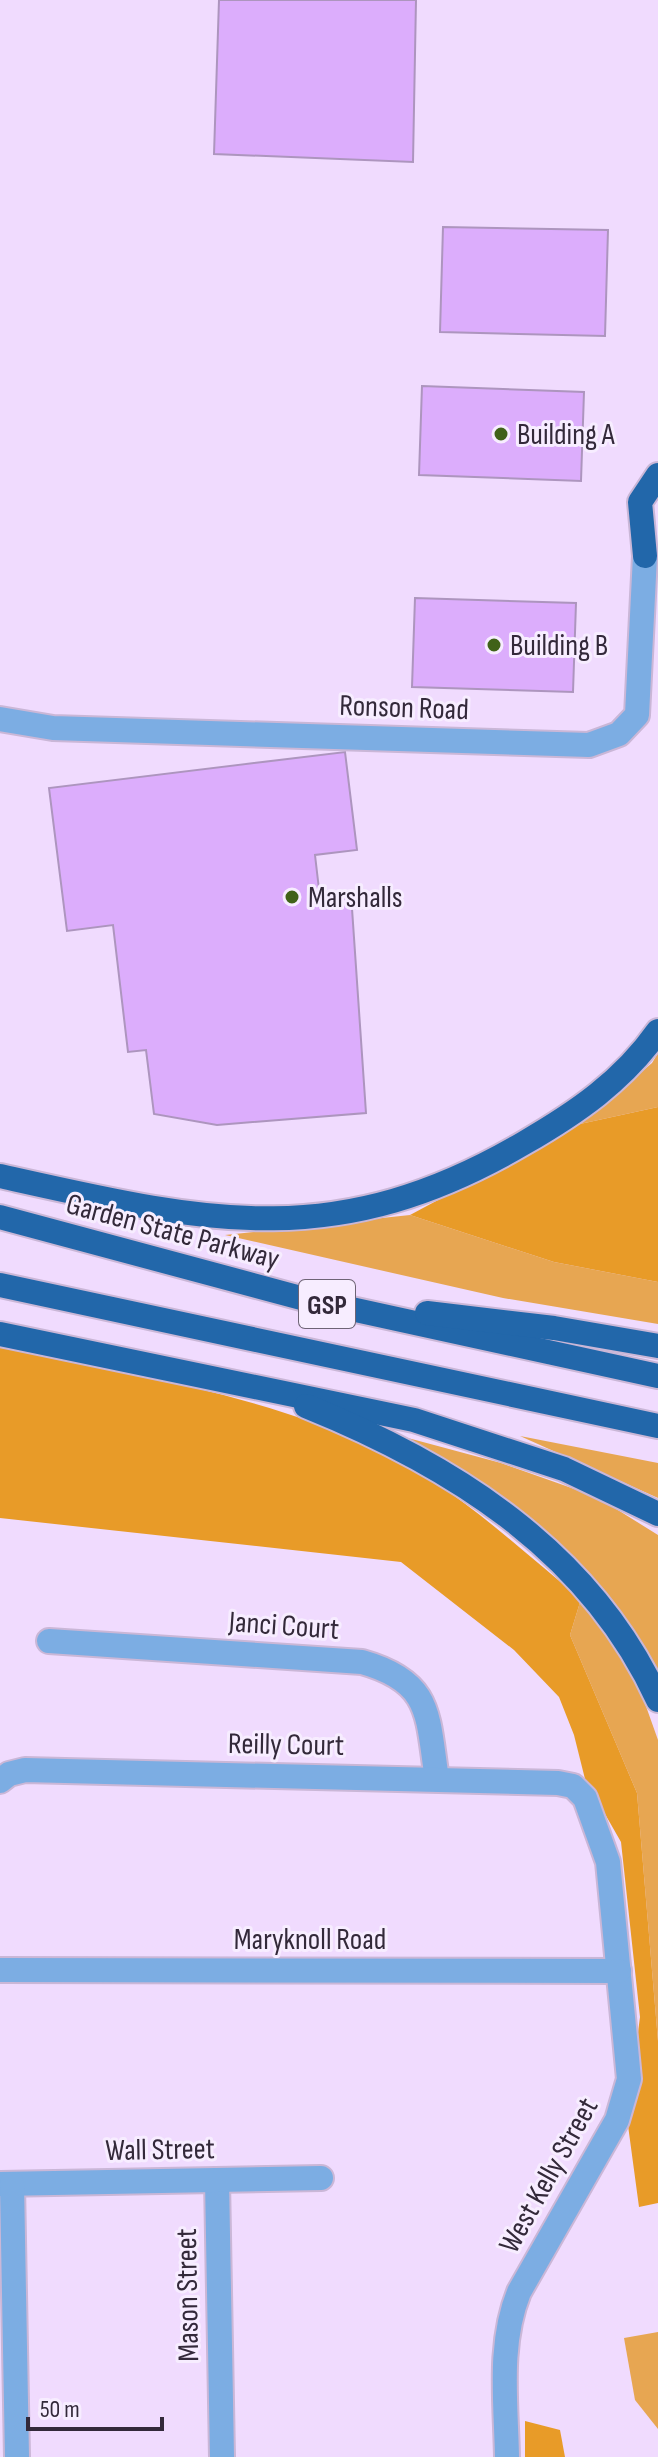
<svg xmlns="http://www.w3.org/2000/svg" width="658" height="2457" viewBox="0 0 658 2457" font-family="'Sofia Sans Condensed',sans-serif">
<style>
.green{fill:#e7a652}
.forest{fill:#e89b28}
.building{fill:#dcadfc;stroke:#ad95be;stroke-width:2}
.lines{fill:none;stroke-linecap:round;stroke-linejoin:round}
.minor-casing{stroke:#cab7d7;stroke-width:28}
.highway-casing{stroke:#cab7d7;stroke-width:28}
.minor{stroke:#7cade3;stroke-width:24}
.highway{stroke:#2267aa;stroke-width:24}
.poi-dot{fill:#406219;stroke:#f7edff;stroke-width:3}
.labels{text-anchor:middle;stroke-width:6;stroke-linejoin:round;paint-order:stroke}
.shield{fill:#f7edff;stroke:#6e6475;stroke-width:2}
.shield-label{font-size:28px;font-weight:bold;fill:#33293a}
.poi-label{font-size:30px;fill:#33293a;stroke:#f7edff;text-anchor:start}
.street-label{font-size:30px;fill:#33293a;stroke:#f7edff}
</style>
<rect width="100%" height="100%" fill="#f0dbfe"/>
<!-- green -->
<g class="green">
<path d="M658,1053v54l-78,17 72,-61z"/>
<path d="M410,1215l144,47 104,20v42l-155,-26 -278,-63z"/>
<path d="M520,1436l138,27v35z"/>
<path d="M408,1438l93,25 96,34 61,38v143l-82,-115 -77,-68z"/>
<path d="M581,1599l56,82 21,59v301l-21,-248 -67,-158z"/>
<path d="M658,2332v97l-23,-29 -11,-62z"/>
</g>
<!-- forest -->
<g class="forest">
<path d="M658,1107v175l-104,-20 -144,-47 170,-91z"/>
<path d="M0,1346c126,28 258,47 375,102 77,36 141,98 206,151l-11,36 67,158 21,248v162l-19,4 -12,-89 13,-101 -19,-175 -36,-63 -11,-44 -15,-38 -45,-47 -113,-88 -401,-44z"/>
<path d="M525,2421l35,9 5,27h-40z"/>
</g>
<!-- building -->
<g class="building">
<path d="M219,0h197l-3,162 -199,-8z"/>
<path d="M443,227l165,3 -3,106 -165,-4z"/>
<path d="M422,386l162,6 -3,89 -162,-6z"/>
<path d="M415,598l161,5 -3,89 -161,-5z"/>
<path d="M345,752l12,98 -42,5 5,43 31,-4 15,219 -149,12 -63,-11 -8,-64 -18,2 -15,-127 -46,6 -18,-143z"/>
</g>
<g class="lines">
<!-- minor casing -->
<g class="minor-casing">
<g id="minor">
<path d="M0,719l53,9 536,17 30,-11 18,-19 8,-159"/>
<path d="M49,1641l313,21c71,20 65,54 75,117"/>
<path d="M0,1781l9,-7 16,-4 533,13 15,3 12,12 23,64 21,217 -12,41 -98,172c-21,52 -13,110 -12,165"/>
<path d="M0,1970l619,1"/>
<path d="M217,2180l5,277"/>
<path d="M0,2184l321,-6"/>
<path d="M12,2184l5,273"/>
</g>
</g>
<!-- highway casing -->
<g class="highway-casing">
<g id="highway">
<path d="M645,556l-5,-54 18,-27"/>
<path d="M0,1176c202,45 333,79 524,-33 52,-30 99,-62 134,-112"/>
<path d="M0,1217l301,81 357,78"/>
<path d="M0,1285l658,141"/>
<path d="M427,1313l127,15 104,18"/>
<path d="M0,1334l414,86 150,49 94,45"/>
<path d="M306,1406c146,59 284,145 352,294"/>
</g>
</g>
<!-- minor -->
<use href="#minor" class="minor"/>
<!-- highway -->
<use href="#highway" class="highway"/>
</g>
<!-- markers -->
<g class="poi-dot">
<circle cx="501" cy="434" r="8"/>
<circle cx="494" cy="645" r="8"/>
<circle cx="292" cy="897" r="8"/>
</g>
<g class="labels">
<!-- shield labels -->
<rect class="shield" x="299" y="1280" width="56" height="48" rx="6"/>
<g class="shield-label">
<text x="327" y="1314">GSP</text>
</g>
<!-- poi labels -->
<g class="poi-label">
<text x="517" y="444">Building A</text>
<text x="510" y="655">Building B</text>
<text x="308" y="907">Marshalls</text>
</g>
<!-- street labels -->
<g class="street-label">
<text transform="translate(404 707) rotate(2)" y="10">Ronson Road</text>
<text transform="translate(173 1231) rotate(15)" y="10">Garden State Parkway</text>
<text transform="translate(284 1625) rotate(4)" y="10">Janci Court</text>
<text transform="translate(286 1744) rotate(1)" y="10">Reilly Court</text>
<text x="310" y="1949">Maryknoll Road</text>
<text transform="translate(160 2149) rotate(-1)" y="10">Wall Street</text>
<text transform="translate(548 2175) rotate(-61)" y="10">West Kelly Street</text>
<text transform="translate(187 2295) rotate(-91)" y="10">Mason Street</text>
</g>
</g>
<!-- scale -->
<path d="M28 2417v12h134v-12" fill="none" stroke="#33293a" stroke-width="4"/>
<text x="40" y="2417" font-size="24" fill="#33293a" stroke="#f7edff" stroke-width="6" paint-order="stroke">50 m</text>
</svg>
